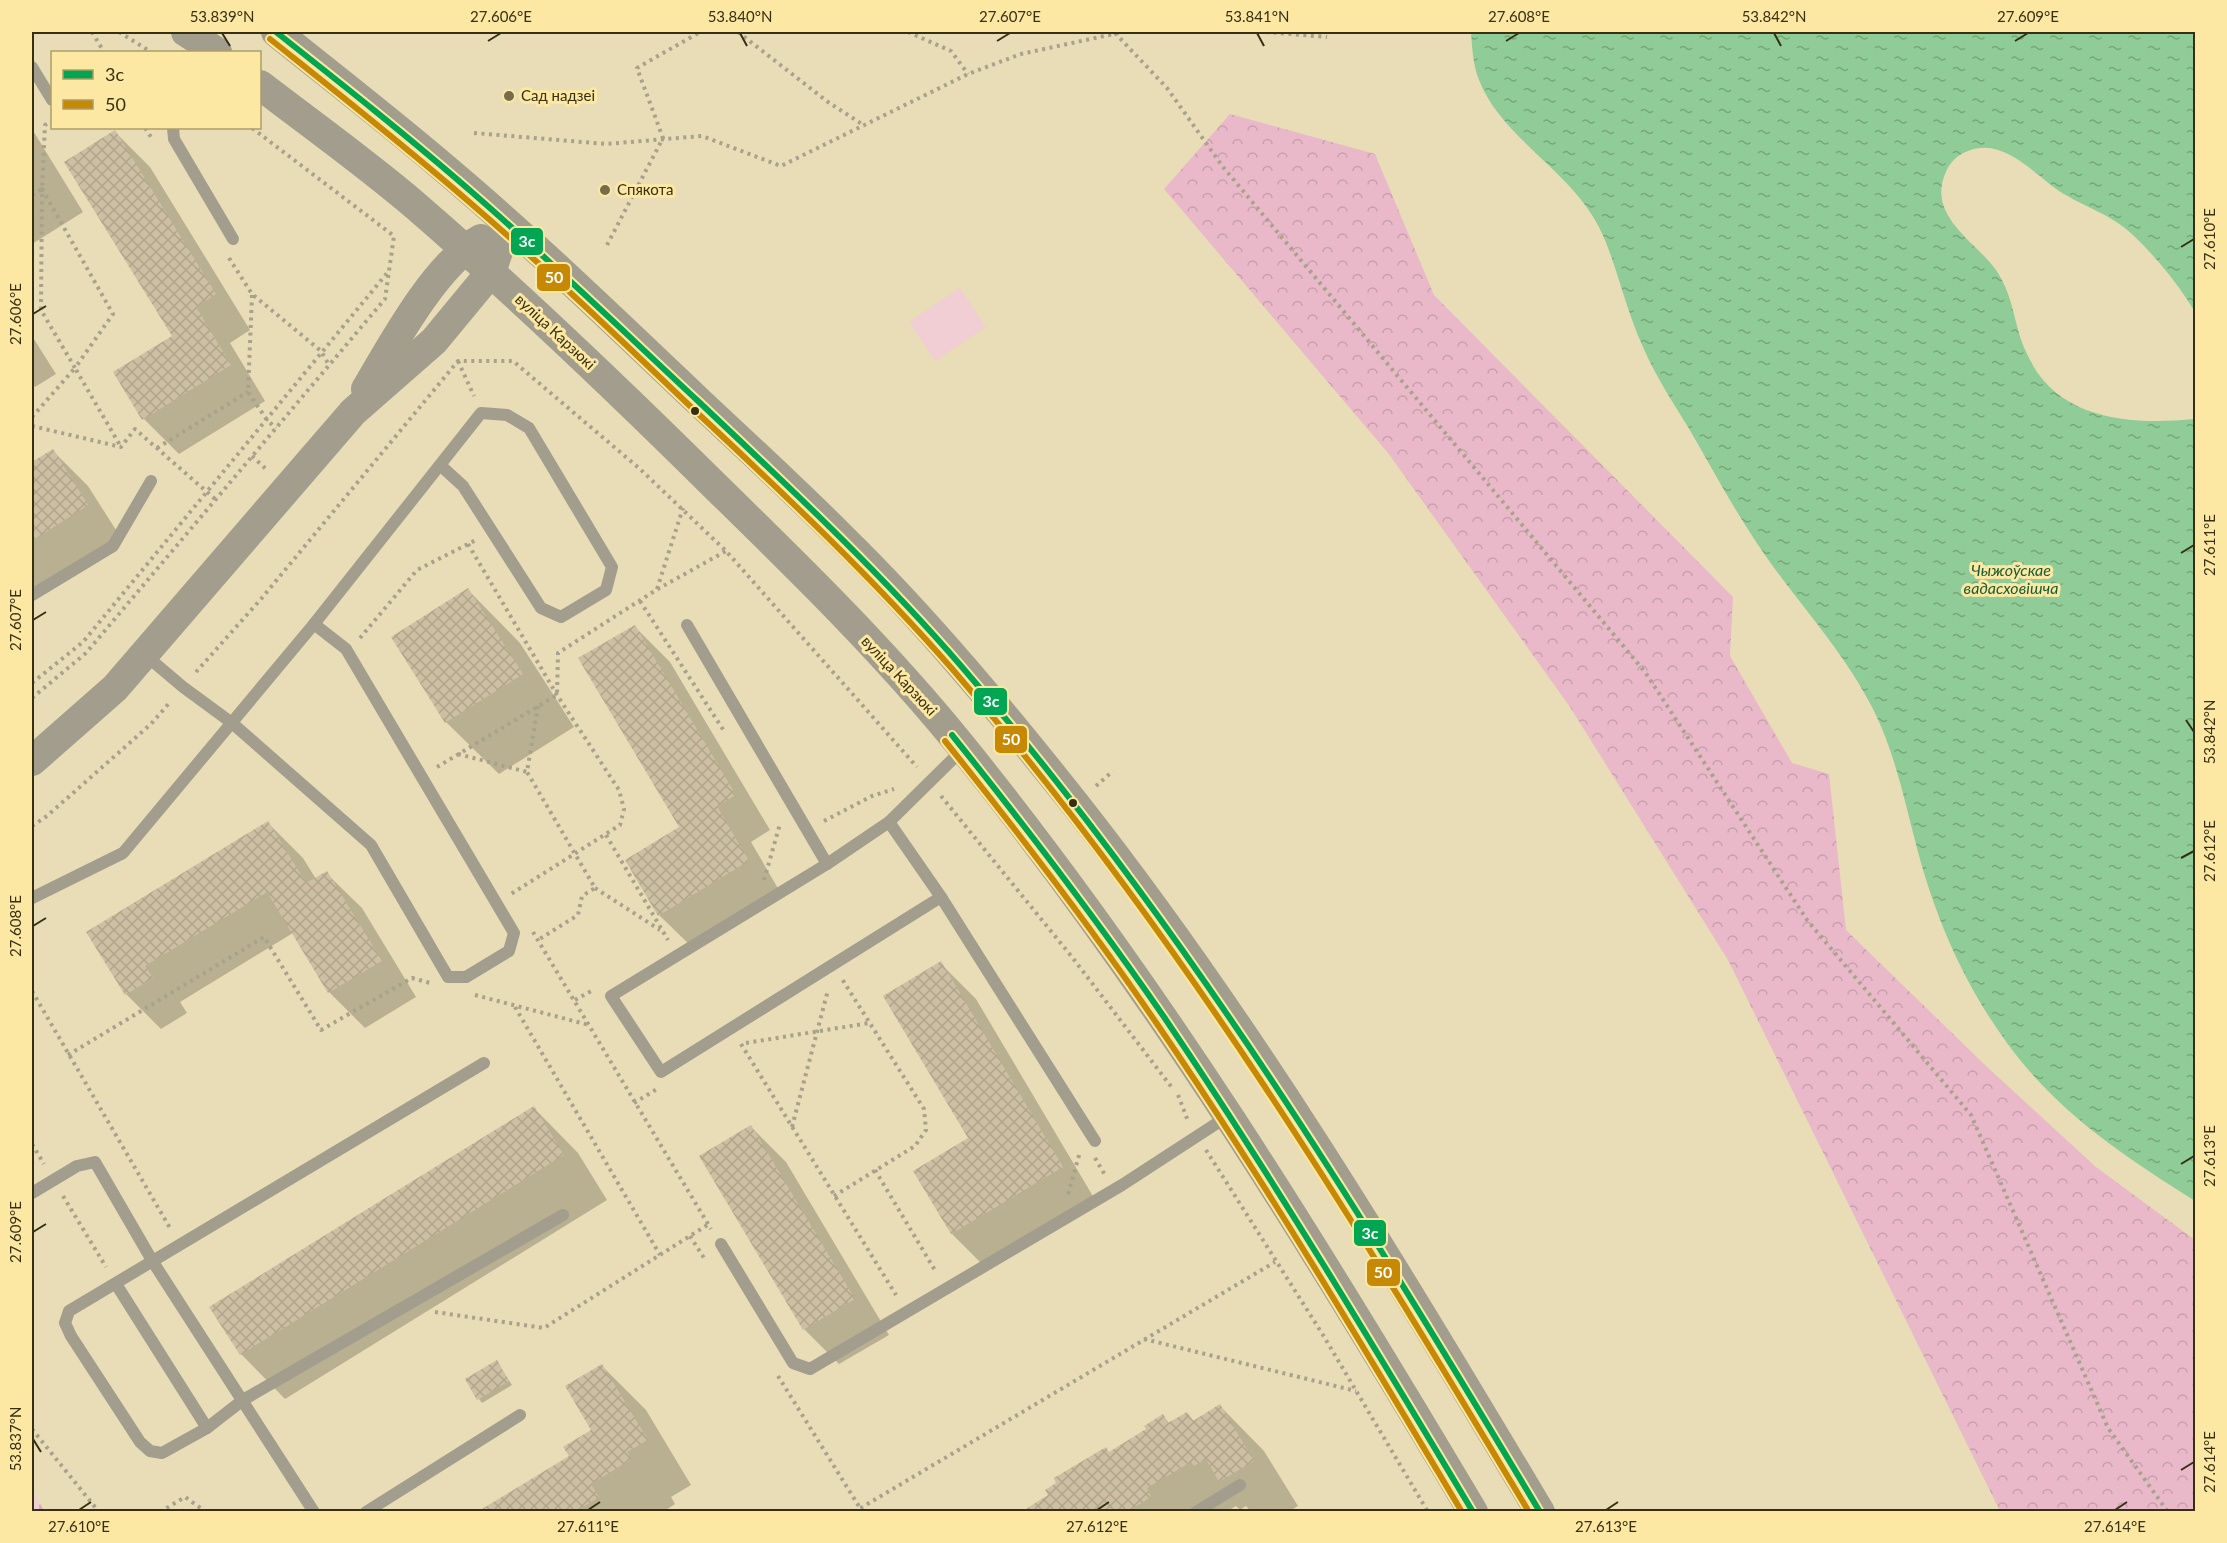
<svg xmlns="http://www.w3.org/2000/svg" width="2227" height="1543" viewBox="0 0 2227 1543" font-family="Lato,sans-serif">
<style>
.forest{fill:url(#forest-crowns)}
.cemetery{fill:url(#cemetery-stones)}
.pitch{fill:#f1ced4}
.water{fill:url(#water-ripples)}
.shadow{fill:#0003}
.building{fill:url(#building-cross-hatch)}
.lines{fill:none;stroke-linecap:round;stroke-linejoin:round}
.path{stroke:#a8a28c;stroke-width:4;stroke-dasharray:3 4.5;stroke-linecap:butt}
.service{stroke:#a29d8c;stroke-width:12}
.tertiary{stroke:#a29d8c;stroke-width:30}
.bus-1-casing{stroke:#fce8a2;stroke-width:10}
.bus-2-casing{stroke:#fce8a2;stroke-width:10}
.bus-1{stroke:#00a651;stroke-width:6}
.bus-2{stroke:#c78804;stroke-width:6}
.ticks{fill:none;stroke:#372f12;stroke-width:2}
.poi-dot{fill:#756c4b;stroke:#fce8a2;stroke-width:2}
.bus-dot{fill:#372f12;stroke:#fce8a2;stroke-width:2}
.labels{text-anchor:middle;stroke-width:6;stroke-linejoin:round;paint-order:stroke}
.poi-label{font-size:15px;fill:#372f12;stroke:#fce8a2;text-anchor:start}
.street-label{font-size:15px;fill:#372f12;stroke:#fce8a2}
.water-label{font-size:16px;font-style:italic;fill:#185b35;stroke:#fce8a2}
.line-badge{stroke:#fce8a2;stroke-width:2}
.badge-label{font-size:16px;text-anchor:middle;font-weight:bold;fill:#fff}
.neatline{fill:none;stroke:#372f12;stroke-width:2}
.ticks-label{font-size:15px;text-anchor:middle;fill:#372f12}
</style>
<defs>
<pattern id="forest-crowns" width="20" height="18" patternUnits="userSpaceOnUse" patternTransform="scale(1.5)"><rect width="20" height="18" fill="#e9b9ca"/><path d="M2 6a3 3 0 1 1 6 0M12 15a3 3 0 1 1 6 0" fill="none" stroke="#c89fac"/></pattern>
<pattern id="cemetery-stones" width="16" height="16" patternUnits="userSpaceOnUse" patternTransform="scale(1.5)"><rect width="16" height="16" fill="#f1ced4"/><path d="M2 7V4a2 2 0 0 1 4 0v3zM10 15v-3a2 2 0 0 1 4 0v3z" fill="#cfb1b5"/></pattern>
<pattern id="water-ripples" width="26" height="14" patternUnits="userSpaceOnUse" patternTransform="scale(1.5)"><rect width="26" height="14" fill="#8fcc97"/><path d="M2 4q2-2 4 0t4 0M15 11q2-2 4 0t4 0" fill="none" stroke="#76a67a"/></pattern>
<pattern id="building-cross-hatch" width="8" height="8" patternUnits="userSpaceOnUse" patternTransform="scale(1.5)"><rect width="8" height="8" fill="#ccbfa3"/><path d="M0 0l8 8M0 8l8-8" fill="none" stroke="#b0a48b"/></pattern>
</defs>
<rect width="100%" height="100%" fill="#e8ddb6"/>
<!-- forest -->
<path class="forest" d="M1230,114l145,40 59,141 299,302 -3,59 62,107 37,11 17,156 139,135 111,102 99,73v271h-195l-272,-551 -158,-253 -182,-254 -224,-264z"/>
<!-- cemetery -->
<path class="cemetery" d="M32,1489l12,22h-12z"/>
<!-- pitch -->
<path class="pitch" d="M960,288l26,39 -51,34 -26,-39z"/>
<!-- water -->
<path class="water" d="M1471,32h724v280c-17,-28 -38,-54 -62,-77 -22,-21 -49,-28 -74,-44 -26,-18 -56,-54 -91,-40 -14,5 -21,15 -25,29 -11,39 34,63 53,90 19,28 17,55 31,84 30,67 105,71 168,65v782c-72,-46 -136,-87 -188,-158 -42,-58 -70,-121 -89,-191 -13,-49 -22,-96 -44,-141 -32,-65 -87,-119 -125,-180 -22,-34 -41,-70 -61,-104 -16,-26 -33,-52 -45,-80 -16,-35 -24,-72 -38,-107 -27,-68 -101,-97 -126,-160 -6,-15 -7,-33 -8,-48z"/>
<!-- shadow -->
<g class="shadow">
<path d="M32,129l51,83 -51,32z"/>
<path d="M115,132l35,35 100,163 -20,13 35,58 -86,53 -35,-35 30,-82z"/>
<path d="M32,336l24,38 -21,13 -3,-4z"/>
<path d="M53,451l35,35 35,55 -91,57v-134z"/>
<path d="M468,590l52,53 54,84 -75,47 -53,-52z"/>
<path d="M635,627l35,35 100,168 -19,12 32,55 -88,53 -36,-35 22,-87z"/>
<path d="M268,823l35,35 13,21 10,-6 36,35 54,89 -51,31 -35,-35 -37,-60 -113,69 7,11 -26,16 -35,-35 -38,-62z"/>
<path d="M940,963l36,36 121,204 -110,66 -35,-35 18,-96z"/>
<path d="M534,1108l44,45 29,47 -322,199 -44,-45 -29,-47z"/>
<path d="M751,1127l35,35 103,173 -50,29 -35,-35z"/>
<path d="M497,1362l15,23 -30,18 -3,-4z"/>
<path d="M602,1366l44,44 45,75 -20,12 4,7 -12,8h-183l91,-55 22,-27z"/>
<path d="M1220,1406l44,45 34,55 -10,6h-37l-5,-6 -6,4 -4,-4 -10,6h-202l124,-82 15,-14 7,8 17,-10 8,8z"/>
</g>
<!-- building -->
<g class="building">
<path d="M115,130l101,164 -20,13 35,58 -89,55 -29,-48 59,-36 -108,-174z"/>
<path d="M53,449l35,56 -56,36v-79z"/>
<path d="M468,588l55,86 -78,49 -54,-86z"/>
<path d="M635,625l101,170 -19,11 32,55 -91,55 -33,-56 54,-33 -101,-169z"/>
<path d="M268,821l38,62 21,-12 55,90 -54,32 -61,-101 -122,74 8,12 -28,17 -39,-63z"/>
<path d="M941,961l122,206 -112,67 -38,-63 55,-33 -85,-142z"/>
<path d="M534,1106l30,49 -324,200 -31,-48z"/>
<path d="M751,1125l104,174 -52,31 -104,-174z"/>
<path d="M497,1360l12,21 -32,19 -12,-21z"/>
<path d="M602,1364l46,76 -21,12 5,7 -41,25 8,13 -24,15h-98l92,-56 -6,-9 28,-17 -26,-44z"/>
<path d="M1220,1404l34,57 -35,21 -13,-23 -12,7 -3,-4 -44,26 4,9 -24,15h-106l27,-17 -3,-5 11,-7 -2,-5 52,-31 3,5 37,-23 -2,-3 19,-12 5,9 19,-11 6,9z"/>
</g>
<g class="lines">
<!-- path -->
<g class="path">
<path d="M92,32l12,20"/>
<path d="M119,32l32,20"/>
<path d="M738,32l90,70 37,24"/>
<path d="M908,32l43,19 17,23"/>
<path d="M1266,32l61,5"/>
<path d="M1115,33l52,55 56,79 422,505 162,248 164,195 137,313 60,84"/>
<path d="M145,128l8,12"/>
<path d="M474,133l132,11 96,-8 79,30 187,-92 53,-20 102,-22"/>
<path d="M42,189l71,125 -38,54 -34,-58z"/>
<path d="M32,195l10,-6 3,-64 7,-4"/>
<path d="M607,245l56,-107 -26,-70 63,-36"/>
<path d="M229,258l23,36 69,57 8,14"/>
<path d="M252,295l-4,97 19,28 9,8"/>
<path d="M458,361l16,35"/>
<path d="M32,417l43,-49 46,79"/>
<path d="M32,426l89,21 14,-18 80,70"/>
<path d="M157,448l91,-56"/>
<path d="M252,456l15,14"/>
<path d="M468,544l89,151 62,95 5,19 -4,16 -109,69"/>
<path d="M657,589l26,-81"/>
<path d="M640,601l84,130"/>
<path d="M360,638l57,-68 59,-30"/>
<path d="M196,672l65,-73 197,-238h55l127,108 86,82 191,216"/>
<path d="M32,683l51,-41 305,-370"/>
<path d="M32,698l54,-45 299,-354 9,-63 -142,-108"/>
<path d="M538,706l-11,66 68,116 -13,8 -4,19 -40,25"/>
<path d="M458,754l69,18"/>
<path d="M437,767l120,-72 1,-42 98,-63 70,-39"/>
<path d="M1096,786l17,-15"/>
<path d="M941,796l131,161 101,132"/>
<path d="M824,821l48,-25 22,-7"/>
<path d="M32,826l15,-10 104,-92 20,-23"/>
<path d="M606,835l62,105"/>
<path d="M764,880l16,-56"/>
<path d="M595,888l65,42"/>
<path d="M533,932l178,297"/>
<path d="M32,991l138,237"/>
<path d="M475,995l114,30"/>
<path d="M575,1000l18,-10"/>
<path d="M515,1007l145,248"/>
<path d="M746,1043l123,-20"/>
<path d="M741,1044l155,251"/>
<path d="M68,1055l196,-118 57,93 91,-52 18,5"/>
<path d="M1178,1095l10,26"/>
<path d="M634,1103l23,-14"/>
<path d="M792,1127l36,-137"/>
<path d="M32,1144l12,20"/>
<path d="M1206,1150l117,185 105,177"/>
<path d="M1095,1158l10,17"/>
<path d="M875,1170l61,102"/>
<path d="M1068,1194l12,-42"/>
<path d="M63,1196l43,71"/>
<path d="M834,1196l81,-50 11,-16 -2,-21 -82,-130"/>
<path d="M690,1236l14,22"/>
<path d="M435,1312l109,16 165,-104"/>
<path d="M1144,1339l212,52"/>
<path d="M778,1376l82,132"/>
<path d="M32,1429l67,83"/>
<path d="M160,1512l25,-15 21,15"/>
<path d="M854,1512l421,-250"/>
</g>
<!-- service -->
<g class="service">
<path d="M32,67l20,33"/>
<path d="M173,128l1,11 59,100"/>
<path d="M32,595l81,-49 38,-65"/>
<path d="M687,625l140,239 62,-42"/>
<path d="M144,654l39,33 49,36 139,122 77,132h18l43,-26 5,-18 -168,-284 -32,-25"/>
<path d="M962,750l-73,72 52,75 154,244"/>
<path d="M827,864l-216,132 50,76 280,-175"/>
<path d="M32,898l91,-45 191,-229 167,-211 26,2 22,13 83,139 -6,23 -45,27 -20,-9 -78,-122 -23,-21"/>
<path d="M484,1063l-415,248 -4,12 6,13 69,106 10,9 12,2 45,-25 36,-28 320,-185"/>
<path d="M32,1193l45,-27 18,-4 58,100 161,250"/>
<path d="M721,1244l72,119 17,6 312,-184 106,-69"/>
<path d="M116,1284l91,144"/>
<path d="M366,1512l154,-97"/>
<path d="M1196,1512l44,-27"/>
</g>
<!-- tertiary -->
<g class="tertiary">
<path d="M186,32l31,20"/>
<path d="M276,32c56,45 113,89 168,136 88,74 171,154 254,233 48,45 97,90 143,136 84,82 161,175 234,267 175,222 320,466 465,708"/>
<path d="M260,85c52,40 107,79 157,122 103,89 201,183 298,279 85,83 172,168 247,261 194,240 354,501 511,765"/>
<path d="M366,389c26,-44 70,-126 115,-150"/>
<path d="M32,761l83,-73 238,-276 81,-71 57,-69 16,-47"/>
</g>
<!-- bus-1 casing -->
<g class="bus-1-casing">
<g id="bus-1">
<path d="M276,32c67,53 134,106 198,162 77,67 150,138 224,207 91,86 182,171 264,266 224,259 402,551 578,845"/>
<path d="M952,735c74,92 145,185 212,282 109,161 209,328 309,495"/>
</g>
</g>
<!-- bus-2 casing -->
<g class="bus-2-casing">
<g id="bus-2">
<path d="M270,39c69,55 139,110 205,168 74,64 145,132 216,200 91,85 181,170 263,264 223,258 400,549 575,841"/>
<path d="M945,741c73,91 144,183 210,280 109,159 208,325 307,491"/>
</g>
</g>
<!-- bus-1 -->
<use href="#bus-1" class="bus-1"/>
<!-- bus-2 -->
<use href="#bus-2" class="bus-2"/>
</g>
<!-- ticks -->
<path class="ticks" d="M222,33l8,13M740,33l7,13M1257,33l7,13M1774,33l7,13M488,41l13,-8M997,41l13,-8M1506,41l13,-8M2015,41l13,-8M2181,247l13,-8M33,314l13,-8M2181,553l13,-8M33,620l13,-8M2186,720l8,12M2181,858l13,-7M33,926l13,-8M2181,1164l13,-8M33,1232l13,-8M33,1439l8,13M2181,1470l13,-8M79,1510l12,-8M588,1510l12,-8M1097,1510l12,-8M1606,1510l12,-8M2115,1510l12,-8"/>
<!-- markers -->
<g class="poi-dot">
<circle cx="509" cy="96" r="6"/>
<circle cx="605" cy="190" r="6"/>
</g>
<g class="bus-dot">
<circle cx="695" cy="411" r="5"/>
<circle cx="1073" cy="803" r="5"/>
</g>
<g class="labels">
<!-- poi labels -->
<g class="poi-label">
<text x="521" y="101">Сад надзеі</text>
<text x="617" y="195">Спякота</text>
</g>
<!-- street labels -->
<g class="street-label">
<text transform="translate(555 332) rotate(43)" y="5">вуліца Карзюкі</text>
<text transform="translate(899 676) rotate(47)" y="5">вуліца Карзюкі</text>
</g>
<!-- water labels -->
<g class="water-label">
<text x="2011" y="576">Чыжоўскае<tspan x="2011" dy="18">вадасховішча</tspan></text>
</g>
</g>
<g class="line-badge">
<rect x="510" y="227" width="34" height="29" rx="6" fill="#00a651"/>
<rect x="536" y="263" width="35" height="29" rx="6" fill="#c78804"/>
<rect x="973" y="687" width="35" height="29" rx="6" fill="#00a651"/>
<rect x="994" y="725" width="34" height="29" rx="6" fill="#c78804"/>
<rect x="1353" y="1219" width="34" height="28" rx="6" fill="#00a651"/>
<rect x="1366" y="1258" width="35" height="29" rx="6" fill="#c78804"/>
</g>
<g class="badge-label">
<text x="527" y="247">3с</text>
<text x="554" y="283">50</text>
<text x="991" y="707">3с</text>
<text x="1011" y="745">50</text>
<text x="1370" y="1239">3с</text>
<text x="1383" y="1278">50</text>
</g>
<!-- border -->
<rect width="2227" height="1543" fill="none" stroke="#fce8a2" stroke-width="66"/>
<!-- legend -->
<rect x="51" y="51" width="210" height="78" fill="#fce8a2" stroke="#ad9e68" stroke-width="1.5"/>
<rect x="63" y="70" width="30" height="9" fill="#00a651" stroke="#ad9e68" stroke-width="1.5"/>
<text x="105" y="81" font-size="18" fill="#372f12">3с</text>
<rect x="63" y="100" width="30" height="9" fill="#c78804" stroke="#ad9e68" stroke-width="1.5"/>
<text x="105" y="111" font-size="18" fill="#372f12">50</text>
<rect x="33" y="33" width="2161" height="1477" class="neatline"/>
<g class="ticks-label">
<text x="222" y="22">53.839°N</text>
<text x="501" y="22">27.606°E</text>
<text x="740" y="22">53.840°N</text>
<text x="1010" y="22">27.607°E</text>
<text x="1257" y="22">53.841°N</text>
<text x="1519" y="22">27.608°E</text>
<text x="1774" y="22">53.842°N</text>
<text x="2028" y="22">27.609°E</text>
<text transform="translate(2210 239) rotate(-90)" y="5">27.610°E</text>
<text transform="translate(16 314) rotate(-90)" y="5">27.606°E</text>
<text transform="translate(2210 545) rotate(-90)" y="5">27.611°E</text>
<text transform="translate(16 620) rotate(-90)" y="5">27.607°E</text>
<text transform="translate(2210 732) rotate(-90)" y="5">53.842°N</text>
<text transform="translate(2210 851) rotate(-90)" y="5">27.612°E</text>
<text transform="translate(16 926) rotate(-90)" y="5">27.608°E</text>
<text transform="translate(2210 1156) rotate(-90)" y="5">27.613°E</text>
<text transform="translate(16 1232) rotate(-90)" y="5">27.609°E</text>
<text transform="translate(16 1439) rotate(-90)" y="5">53.837°N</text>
<text transform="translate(2210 1462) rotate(-90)" y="5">27.614°E</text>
<text x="79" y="1532">27.610°E</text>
<text x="588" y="1532">27.611°E</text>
<text x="1097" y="1532">27.612°E</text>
<text x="1606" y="1532">27.613°E</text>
<text x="2115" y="1532">27.614°E</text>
</g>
</svg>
